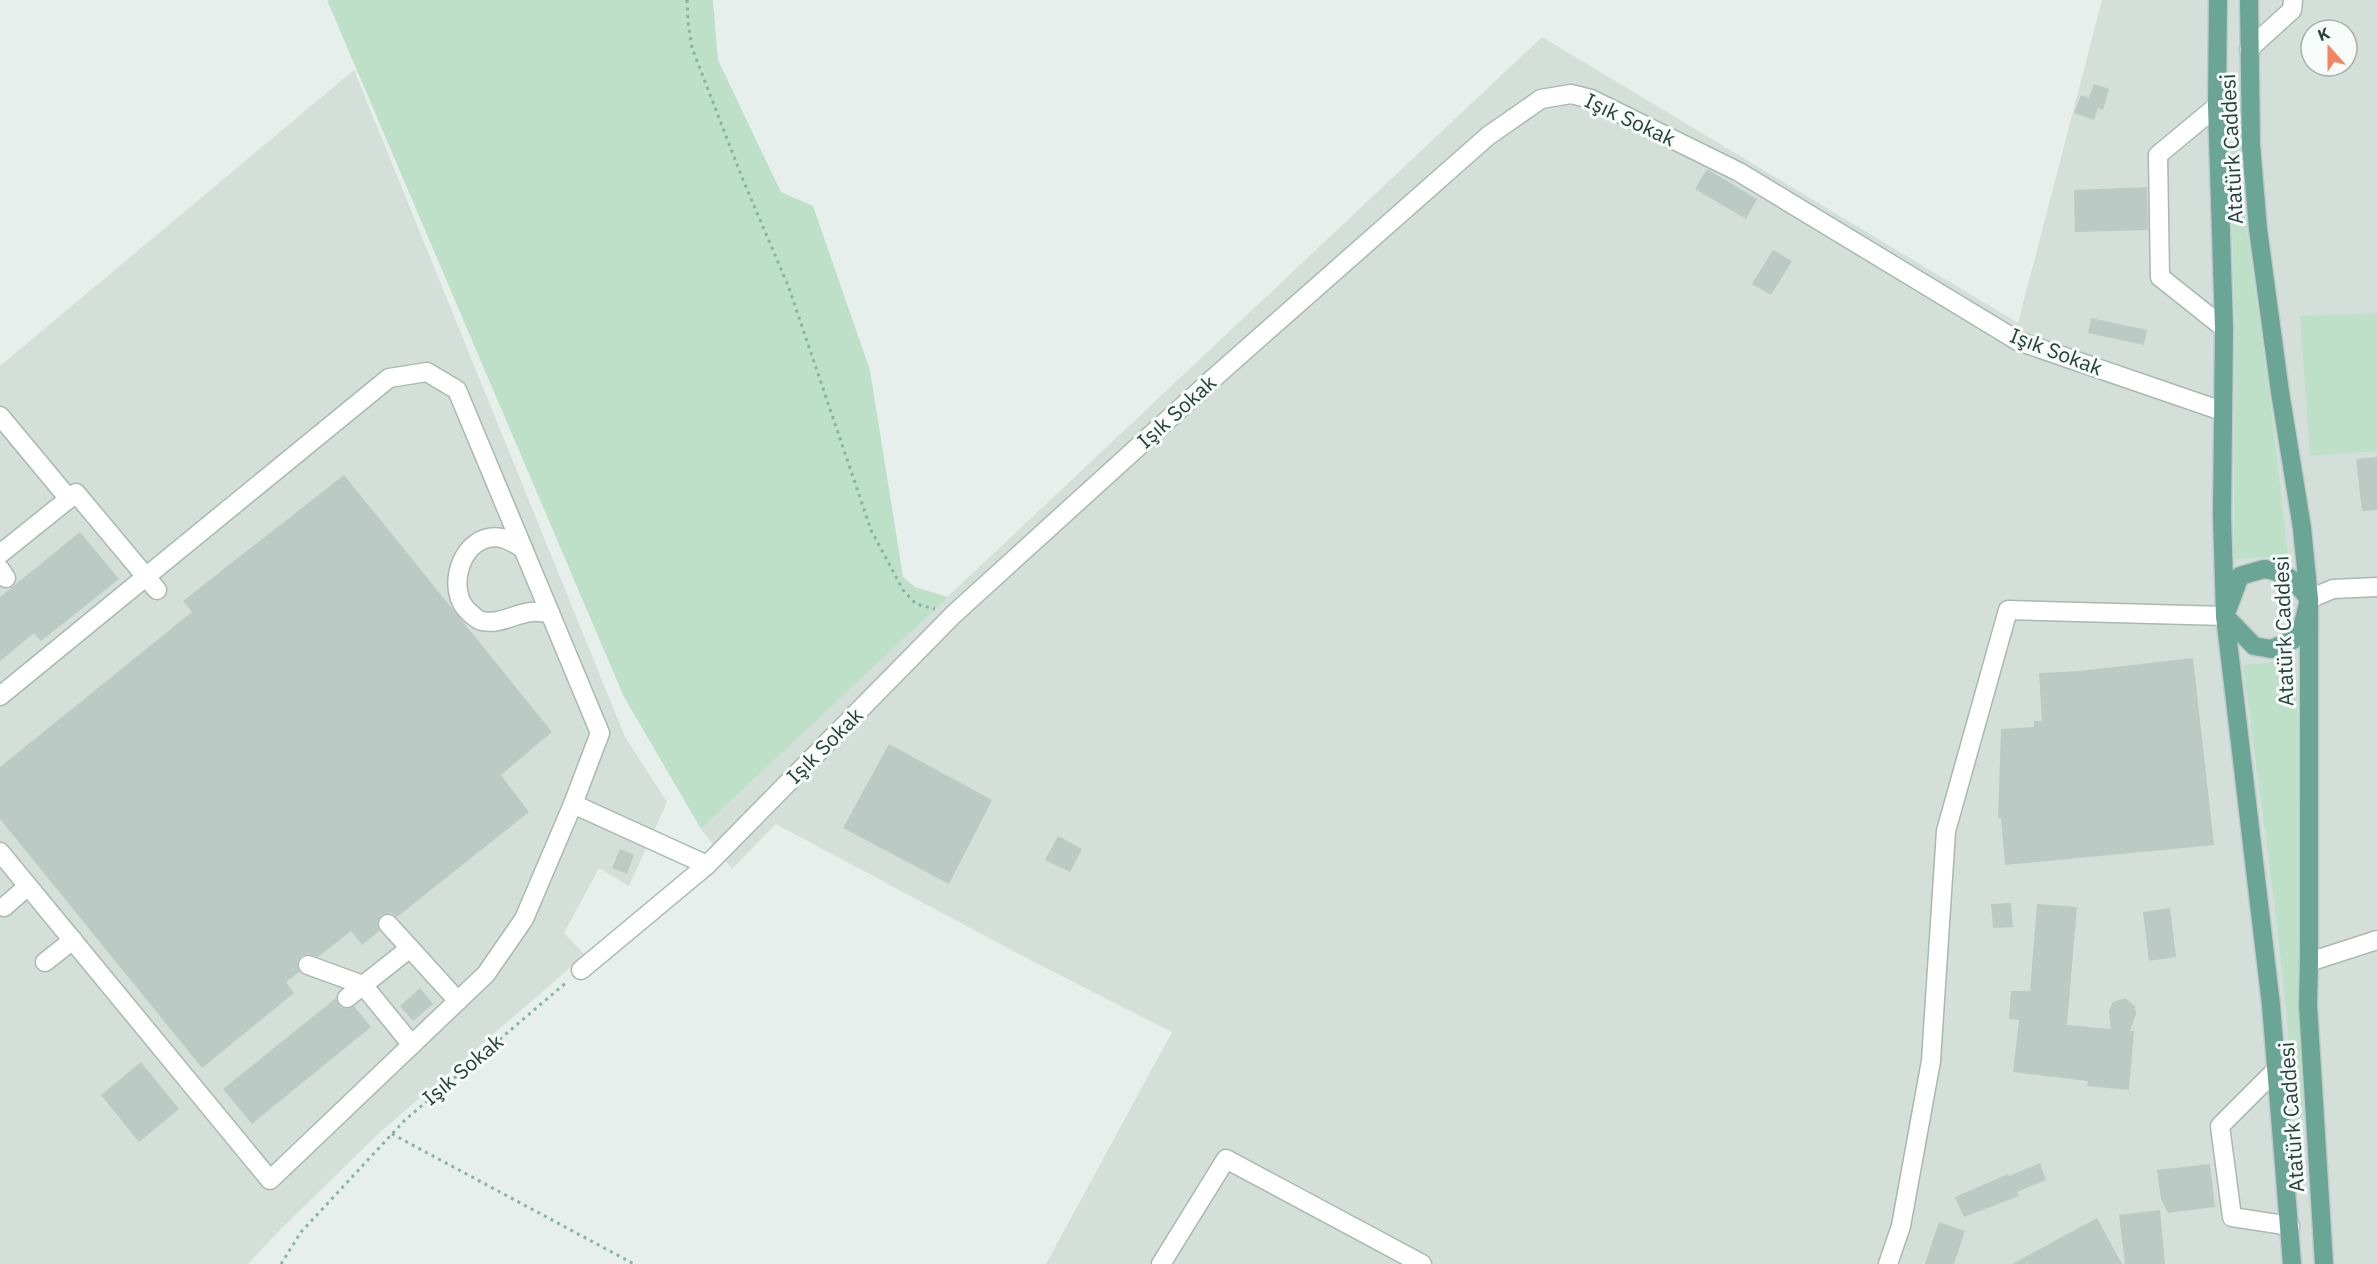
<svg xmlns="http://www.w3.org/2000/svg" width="2377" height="1264" viewBox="0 0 2377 1264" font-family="'IBM Plex Sans',sans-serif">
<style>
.built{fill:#d4dfda;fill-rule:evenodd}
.green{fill:#bfe0c8}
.building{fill:#bbcac4}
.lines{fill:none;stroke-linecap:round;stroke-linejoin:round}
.minor-casing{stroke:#a8b8b2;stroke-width:21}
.major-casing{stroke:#c2cac8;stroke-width:21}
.path{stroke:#86b3a5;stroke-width:3;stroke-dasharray:3 4.5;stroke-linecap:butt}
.minor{stroke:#fff;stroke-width:18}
.major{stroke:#6aa596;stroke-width:18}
.labels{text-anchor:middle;stroke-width:6;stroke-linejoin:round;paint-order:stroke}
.street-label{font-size:21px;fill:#24423a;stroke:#f7fbf9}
</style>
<rect width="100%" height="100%" fill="#e6efeb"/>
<!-- built -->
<g class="built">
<path d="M2102,0h275v1264h-1331l126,-232 -138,-70 -258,-138 -44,45 -31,-40 841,-792 476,286zM2311,30h36v36h-36z"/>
<path d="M354,70l271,667 42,65 -38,84 -30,-18 -35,65 21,22 -207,179 -100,98 -30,32h-248v-898z"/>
</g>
<!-- green -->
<g class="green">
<path d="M327,0h386l5,60 63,132 32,14 57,164 33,207 12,10 33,10 -247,232 -77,-132z"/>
<path d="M2240,148l1,40 30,218 17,150 -54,3 1,-240 -5,-169z"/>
<path d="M2377,313v138l-67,5 -10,-140z"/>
<path d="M2296,660c3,79 1,158 1,237 0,73 4,146 8,219l-11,1c-8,-152 -32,-302 -51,-452z"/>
</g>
<!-- building -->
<g class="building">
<path d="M2094,84l15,5 -6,21 -5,-2 -4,12 -20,-7 7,-18 8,3z"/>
<path d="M1707,169l50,30 -11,20 -51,-30z"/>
<path d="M2147,187l1,43 -73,2 -1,-42z"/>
<path d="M1773,250l19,11 -21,34 -19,-11z"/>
<path d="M2091,318l56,12 -3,15 -56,-12z"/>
<path d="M2377,457v53l-15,1 -6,-52z"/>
<path d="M344,475l208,257 -51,43 28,37 -132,105 -6,-4 -10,2 -4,6 2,10 -17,14 -11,-14 -33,26 -11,-3 -6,2 -4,6 2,10 -13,10 8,11 -92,75 -202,-249v-52l192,-155 -9,-11z"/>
<path d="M80,532l39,47 -78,62 -7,-8 -34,28v-64z"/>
<path d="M2193,658l21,187 -209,20 -4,-47h-3l3,-89 33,-2v-6h8l-3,-48 40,-2z"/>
<path d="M889,744l103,56 -43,84 -106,-56z"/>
<path d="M1058,836l24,13 -12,23 -25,-12z"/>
<path d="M620,849l14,6 -7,19 -15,-6z"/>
<path d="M2011,903l2,24 -20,1 -2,-24z"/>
<path d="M2037,904l40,3 -10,118 44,4 -2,-19 4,-8 12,-4 10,8 1,8 -6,17h4l-5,59 -42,-4 1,-5 -75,-9 6,-52 -10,-1 2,-28h19z"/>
<path d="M2170,908l6,49 -27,4 -6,-49z"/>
<path d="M420,988l13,16 -20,17 -13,-15z"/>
<path d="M336,998l2,6 4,4 6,1 6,-3 17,21 -119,97 -29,-35z"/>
<path d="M141,1062l38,47 -40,33 -38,-47z"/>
<path d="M2040,1163l6,17 -29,12 2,4 -55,21 -9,-20 53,-23 1,2z"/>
<path d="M2210,1164l5,43 -47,6 -7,-14 -4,-29z"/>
<path d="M2160,1210l5,54h-40l-6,-49z"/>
<path d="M2097,1218l25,46h-110z"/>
<path d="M1939,1222l26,9 -11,33h-29z"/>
</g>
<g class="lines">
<!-- minor casing -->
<g class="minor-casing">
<g id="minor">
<path d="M2249,49l43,-39 1,-10"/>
<path d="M2217,106l-59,49 2,122 64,51"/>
<path d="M0,416l69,83"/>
<path d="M523,548c-6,-3 -14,-8 -21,-10 -40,-8 -59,53 -32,75 4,3 7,7 12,8 17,4 32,-7 49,-9 6,-1 13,1 19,1"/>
<path d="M0,554l76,-61 81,97"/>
<path d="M0,569l6,9"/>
<path d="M2309,599l24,-10 44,-2"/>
<path d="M0,696l389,-318 38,-6 30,18 143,343 -27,71 -49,115 -38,55 -216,206 -270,-328"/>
<path d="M573,804l134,61"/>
<path d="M4,907l24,-21"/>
<path d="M388,924l70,77"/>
<path d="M45,962l28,-22"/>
<path d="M2309,962l68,-22"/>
<path d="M308,965l55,20 49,60"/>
<path d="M581,970l126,-105 247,-251 262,-238 272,-240 53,-37 30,-5 20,5 148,73 279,169 204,70"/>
<path d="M347,998l63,-50"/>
<path d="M2275,1071l-55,55 12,91 58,9"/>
<path d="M1161,1264l65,-105 196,105"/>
<path d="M1888,1264l13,-38 30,-165 15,-230 62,-221 217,6"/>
</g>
</g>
<!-- major casing -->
<g class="major-casing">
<g id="major">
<path d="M2218,0l-1,106 7,222 -2,187 3,101 46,389 21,259"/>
<path d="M2249,0l2,145 7,84 22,163 22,136 7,71v363l-1,43 16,259"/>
<path d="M2264,569c25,4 30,11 45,30l-6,25 -10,16 -22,9 -17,-3 -29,-30 15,-40z"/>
</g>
</g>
<!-- path -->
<g class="path">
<path d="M687,0l1,22 4,26 49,127 48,113 82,242 32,60 13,14 19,5"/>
<path d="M392,1134l242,130"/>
<path d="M281,1264l20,-32 104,-112 163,-139"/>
</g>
<!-- minor -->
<use href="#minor" class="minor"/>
<!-- major -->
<use href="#major" class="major"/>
</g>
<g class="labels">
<!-- street labels -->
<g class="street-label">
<text transform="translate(1630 120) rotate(25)" y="7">Işık Sokak</text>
<text transform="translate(2232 149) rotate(-93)" y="7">Atatürk Caddesi</text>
<text transform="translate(2056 352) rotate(21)" y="7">Işık Sokak</text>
<text transform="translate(1177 412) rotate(-42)" y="7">Işık Sokak</text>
<text transform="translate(2284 631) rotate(-92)" y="7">Atatürk Caddesi</text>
<text transform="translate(825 746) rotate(-45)" y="7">Işık Sokak</text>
<text transform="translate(463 1070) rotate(-40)" y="7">Işık Sokak</text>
<text transform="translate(2292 1117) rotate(-94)" y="7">Atatürk Caddesi</text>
</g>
</g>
<!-- north arrow -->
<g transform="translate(2329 48) rotate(339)"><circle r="28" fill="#f7fbf9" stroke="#a3b1ad" stroke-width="1.5"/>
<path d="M0-4.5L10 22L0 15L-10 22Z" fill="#f4845f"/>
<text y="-9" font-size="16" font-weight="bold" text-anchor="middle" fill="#24423a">K</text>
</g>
</svg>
